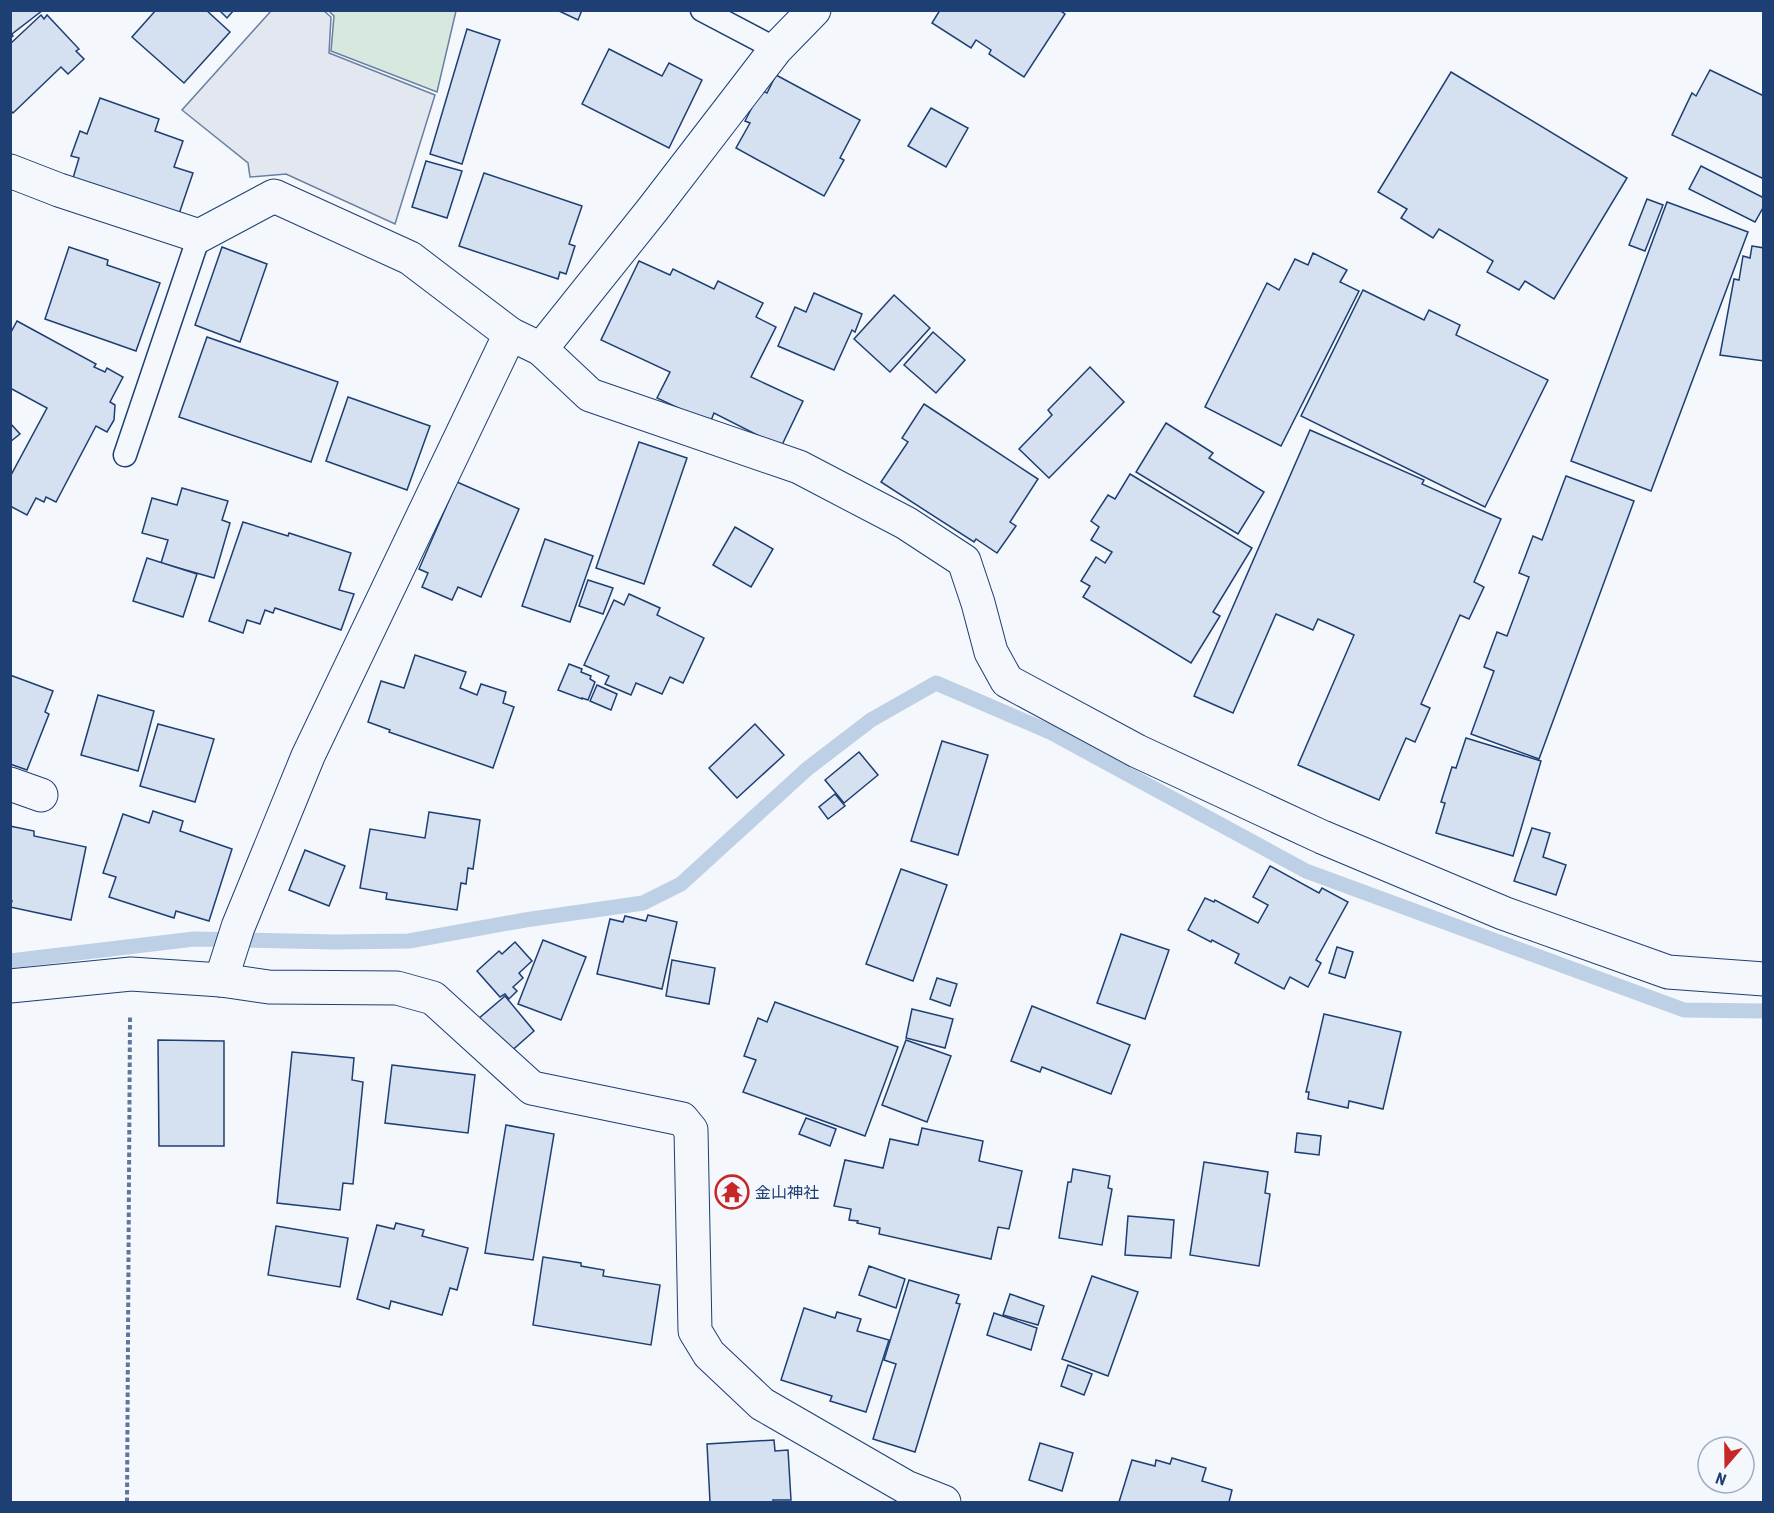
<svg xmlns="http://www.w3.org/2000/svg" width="1774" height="1513" viewBox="0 0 1774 1513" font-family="'Roboto Condensed','Noto Sans JP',sans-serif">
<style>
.green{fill:#d7e8df;stroke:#687fa3;stroke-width:1.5}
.parking{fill:#e3e8f0;stroke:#687fa3;stroke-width:1.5}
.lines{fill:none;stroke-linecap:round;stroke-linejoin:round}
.stream{stroke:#bed0e5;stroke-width:15}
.building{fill:#d5e0f0;stroke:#1d3f73;stroke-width:1.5}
.lane-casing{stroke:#1d3f73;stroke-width:25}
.street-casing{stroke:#1d3f73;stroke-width:35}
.path{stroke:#5e769c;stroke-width:4;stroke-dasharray:4.5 3;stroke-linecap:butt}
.lane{stroke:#f4f7fb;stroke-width:22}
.street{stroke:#f4f7fb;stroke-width:33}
.labels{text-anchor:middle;stroke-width:4.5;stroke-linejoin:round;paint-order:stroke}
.poi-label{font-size:16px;fill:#1d3f73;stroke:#f4f7fb;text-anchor:start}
</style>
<rect width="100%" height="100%" fill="#f4f7fb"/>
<!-- green -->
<path class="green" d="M329,11h127l-19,81 -106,-41 3,-35z"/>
<!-- parking -->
<path class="parking" d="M271,11h53l7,6 -2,36 106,42 -40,129 -109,-50 -36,3 -2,-14 -66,-53z"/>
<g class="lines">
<!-- stream -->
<path class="stream" d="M10,961l184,-22 141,3 74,-1 116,-21 118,-17 38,-19 126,-115 64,-49 65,-37 114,49 256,139 378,139 80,1"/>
</g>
<!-- building -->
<g class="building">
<path d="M10,10h33l-31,24 1,2 -3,2z"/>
<path d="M156,10h50l24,22 -46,51 -52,-46z"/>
<path d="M219,10h15l-7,8z"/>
<path d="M557,10h25l-4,10z"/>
<path d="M940,10h119l6,4 -41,63 -35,-23 2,-4 -15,-10 -5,8 -39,-25z"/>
<path d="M41,15l3,4 3,-4 32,34 -3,2 8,8 -16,15 -7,-7 -48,46 -3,-3v-66z"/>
<path d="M467,29l33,11 -38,124 -32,-10z"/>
<path d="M609,49l53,27 7,-13 33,17 -33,68 -87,-44z"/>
<path d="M1710,70l54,26v83l-92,-44 20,-42 4,3z"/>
<path d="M1451,72l176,106 -73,121 -29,-18 -6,9 -32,-18 6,-11 -54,-32 -6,9 -32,-20 6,-9 -29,-17z"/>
<path d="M776,75l84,45 -20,38 4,2 -20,36 -88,-48 14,-25 -5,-2 16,-31 6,3z"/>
<path d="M100,98l59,21 -4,12 28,10 -9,26 19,6 -14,41 -106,-36 6,-20 -8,-2 9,-25 7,3z"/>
<path d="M931,108l37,20 -22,39 -38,-21z"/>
<path d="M426,161l36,10 -15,47 -35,-11z"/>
<path d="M1701,166l63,32v8l-9,16 -66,-33z"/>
<path d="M484,173l98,33 -13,38 6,2 -9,28 -6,-2 -2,7 -99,-33z"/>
<path d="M1647,199l16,6 -18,46 -16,-6z"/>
<path d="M1667,202l81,30 -97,259 -80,-30z"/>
<path d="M1752,246l12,2v113l-44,-6 14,-76 5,1 4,-24 7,2z"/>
<path d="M69,247l39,13 -1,5 53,18 -24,68 -91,-32z"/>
<path d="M222,247l45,17 -27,78 -45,-17z"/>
<path d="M1313,253l34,17 -7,12 19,9 -78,155 -76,-39 62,-124 12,7 16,-31 13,6z"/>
<path d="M639,261l31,14 3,-6 41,20 4,-8 45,22 -7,14 20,10 -25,50 52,24 -22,46 -67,-34 -4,10 -53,-25 13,-26 -69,-32z"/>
<path d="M1363,290l61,30 5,-10 31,15 -4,10 92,45 -63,127 -184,-91z"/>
<path d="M814,293l48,21 -7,18 -3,-2 -18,40 -56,-24 17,-39 11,5z"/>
<path d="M894,295l36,33 -40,44 -36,-33z"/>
<path d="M17,321l79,43 -2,3 11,5 2,-4 16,9 -13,25 5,3 -1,15 -7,12 -11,-6 -40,76 -10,-5 -2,5 -8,-4 -9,17 -17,-9v-29l37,-69 -37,-20v-54z"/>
<path d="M933,332l32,28 -29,33 -32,-28z"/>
<path d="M207,337l131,45 -27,80 -132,-45z"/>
<path d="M1090,367l34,35 -75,76 -30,-29 33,-34 -4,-5z"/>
<path d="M348,397l82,29 -23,64 -81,-29z"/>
<path d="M924,404l114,75 -28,43 6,4 -19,27 -21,-14 -2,3 -93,-60 27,-40 -6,-4z"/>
<path d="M10,423l10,11 -10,8z"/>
<path d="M1166,423l47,30 -4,5 55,34 -26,42 -102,-62z"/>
<path d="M1310,430l114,50 -2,4 79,35 -27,63 10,5 -15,32 -9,-4 -39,89 9,4 -15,34 -9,-4 -27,62 -81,-35 56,-130 -36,-16 -5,11 -37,-16 -43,99 -39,-17z"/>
<path d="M639,442l48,16 -43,126 -48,-16z"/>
<path d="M1130,474l122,74 -39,64 7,4 -29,47 -108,-66 7,-11 -9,-5 15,-24 9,6 7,-11 -21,-12 8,-13 -8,-6 17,-26 7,4z"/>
<path d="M1566,476l68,25 -95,258 -68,-25 23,-63 -10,-4 13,-35 10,4 22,-59 -10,-4 14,-37 9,4z"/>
<path d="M457,482l62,27 -38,88 -23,-10 -6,13 -30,-13 6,-14 -9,-4z"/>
<path d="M182,488l46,13 -6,19 8,3 -16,55 -53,-15 7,-23 -26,-7 10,-35 25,7z"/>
<path d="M243,522l45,14 1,-3 62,20 -12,37 15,4 -13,36 -66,-22 -2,5 -8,-3 -5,14 -13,-4 -4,13 -34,-12z"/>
<path d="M735,527l38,22 -22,38 -38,-22z"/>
<path d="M545,539l48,17 -23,66 -48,-16z"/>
<path d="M147,558l50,16 -14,43 -50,-16z"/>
<path d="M588,580l25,8 -10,26 -24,-8z"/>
<path d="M629,594l31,14 -3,7 47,23 -21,45 -13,-6 -8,17 -26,-11 -5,12 -26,-11 4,-8 -25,-11 30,-65 10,5z"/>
<path d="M415,655l51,17 -6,16 17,7 4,-11 25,8 -3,11 11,4 -21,61 -104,-36 1,-2 -22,-8 13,-41 23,7z"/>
<path d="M569,664l13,5 -1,3 10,4 -1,3 5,3 -7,18 -6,-2v1l-24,-9z"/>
<path d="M10,675l43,16 -8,21 4,2 -22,56 -17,-6z"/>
<path d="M597,685l20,9 -6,16 -21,-9z"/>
<path d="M98,695l56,16 -16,60 -57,-16z"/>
<path d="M158,724l56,15 -19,63 -55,-16z"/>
<path d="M755,724l29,31 -47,43 -28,-30z"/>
<path d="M1466,738l75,23 -28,95 -77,-23 9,-30 -4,-1 11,-35 4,1z"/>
<path d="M942,741l46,14 -30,100 -47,-14z"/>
<path d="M859,752l19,23 -34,28 -19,-23z"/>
<path d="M835,794l10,12 -17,13 -9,-12z"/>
<path d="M153,811l30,10 -3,10 52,18 -23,72 -33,-10 -2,7 -65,-21 7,-20 -13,-4 20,-59 26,9z"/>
<path d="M429,812l51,8 -7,49 -5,-1 -2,16 -5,-1 -4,27 -71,-11 1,-6 -27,-5 10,-59 55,9z"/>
<path d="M10,826l24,5v5l52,11 -15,73 -61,-13 2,-6h-2z"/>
<path d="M1532,828l18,5 -7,24 23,8 -10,30 -42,-14z"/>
<path d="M305,850l40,16 -16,40 -40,-16z"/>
<path d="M1270,866l49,27 3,-5 26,14 -32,58 5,3 -13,24 -18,-10 -6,12 -49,-26 4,-9 -27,-14 -1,2 -23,-12 17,-32 9,4 1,-2 43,23 10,-18 -15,-8z"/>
<path d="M901,869l46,16 -34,96 -47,-17z"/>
<path d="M648,915l29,7 -15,67 -65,-15 13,-55 13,3 2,-6 21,5z"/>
<path d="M1121,934l48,16 -24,69 -48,-16z"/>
<path d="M543,940l43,17 -25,63 -43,-16z"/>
<path d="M515,942l17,19 -13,12 4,5 -10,9 4,4 -8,8 -4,-5 -5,3 -23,-26 22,-20 3,3z"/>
<path d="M1337,947l16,5 -8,26 -16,-5z"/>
<path d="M672,960l43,8 -6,36 -43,-8z"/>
<path d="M937,978l20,6 -7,22 -20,-7z"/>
<path d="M505,996l29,35 -26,23 -30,-35z"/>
<path d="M775,1002l123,45 -33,89 -122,-44 13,-32 -12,-4 14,-38 9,4z"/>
<path d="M1032,1006l98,39 -19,49 -69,-27 -2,5 -29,-11z"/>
<path d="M912,1009l41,10 -8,29 -39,-10z"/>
<path d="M1324,1014l77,18 -18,77 -34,-8 -1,7 -40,-9 1,-7h-3z"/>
<path d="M158,1040l66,1v105h-65z"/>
<path d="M906,1040l45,16 -24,66 -45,-17z"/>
<path d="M292,1052l62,6 -2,22 11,2 -10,102 -10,-1 -3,27 -63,-7z"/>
<path d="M392,1065l83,10 -7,58 -83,-10z"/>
<path d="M806,1118l30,11 -6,17 -31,-12z"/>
<path d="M506,1125l48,9 -21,126 -48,-7z"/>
<path d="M922,1128l61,13 -4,20 43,10 -13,58 -11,-2 -7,32 -112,-25 1,-6 -23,-5 1,-2 -9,-1 2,-11 -17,-3 11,-46 38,8 7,-29 28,6z"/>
<path d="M1297,1133l24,3 -2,19 -24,-3z"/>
<path d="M1204,1162l64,10 -3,21 5,1 -11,72 -69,-11z"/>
<path d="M1073,1169l37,7 -2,12 4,1 -10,56 -43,-7 9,-56h3z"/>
<path d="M1128,1216l46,4 -3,38 -46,-3z"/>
<path d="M396,1223l28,7 -2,6 46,12 -11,42 -7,-2 -8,27 -51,-14 -2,8 -32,-10 20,-74 17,4z"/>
<path d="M276,1226l72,12 -8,49 -72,-12z"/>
<path d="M543,1257l38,6v3l23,4 -1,6 57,9 -9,60 -118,-20z"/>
<path d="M869,1266l36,13 -9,29 -37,-13z"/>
<path d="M1092,1276l46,16 -30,84 -46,-17z"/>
<path d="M909,1280l50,15 -3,8 4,1 -45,148 -42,-13 23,-75 -12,-4z"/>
<path d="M1010,1294l34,12 -6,19 -35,-10z"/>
<path d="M804,1308l31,10 2,-6 24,7 -4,12 32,9 -23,72 -36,-11 2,-5 -51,-16z"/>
<path d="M994,1313l43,15 -6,22 -44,-15z"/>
<path d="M1068,1365l24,9 -8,21 -23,-9z"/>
<path d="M774,1440l1,11 13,-1 3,50h-18v2h-63l-3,-58z"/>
<path d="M1040,1443l33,10 -11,38 -33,-11z"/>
<path d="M1172,1458l34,10 -4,13 30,9 -3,12h-110l13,-42 23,6 1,-6 14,4z"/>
</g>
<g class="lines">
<!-- lane casing -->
<g class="lane-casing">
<g id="lane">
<path d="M702,10l74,39"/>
<path d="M125,455l74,-219"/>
</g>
</g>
<!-- street casing -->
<g class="street-casing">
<g id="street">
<path d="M10,171l49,19 140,46 75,-40 136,62 100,76 31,15 49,46 209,72 107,56 58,38 14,42 13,49 16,29 130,70 185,86 181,76 165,59 96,7"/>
<path d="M541,349l112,-140 123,-160 38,-39"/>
<path d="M10,784l31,11"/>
<path d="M221,980l17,-53 70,-171 202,-422"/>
<path d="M10,986l121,-12 90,6 48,7 128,1 36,10 99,90 150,31 9,11 4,201 14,23 53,50 144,83 38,15"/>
</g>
</g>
<!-- path -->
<path class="path" d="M127,1502l3,-485"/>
<!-- lane -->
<use href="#lane" class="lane"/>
<!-- street -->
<use href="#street" class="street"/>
</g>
<!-- icons -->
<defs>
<g id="temple-ring" transform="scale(1.725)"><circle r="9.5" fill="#f4f7fb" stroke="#c62828" stroke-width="1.5"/><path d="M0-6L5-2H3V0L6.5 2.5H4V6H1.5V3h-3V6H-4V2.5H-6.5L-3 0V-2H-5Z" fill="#c62828"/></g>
</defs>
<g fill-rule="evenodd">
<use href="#temple-ring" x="732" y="1192"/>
</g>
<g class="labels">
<!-- poi labels -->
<g class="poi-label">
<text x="755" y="1198">金山神社</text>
</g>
</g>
<!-- border -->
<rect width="1774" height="1513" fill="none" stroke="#1d3f73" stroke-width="24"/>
<!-- north arrow -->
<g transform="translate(1726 1465) rotate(200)"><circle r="28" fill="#f4f7fb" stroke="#9eadc5" stroke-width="1.5"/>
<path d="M0-4.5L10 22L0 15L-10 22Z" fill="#c62828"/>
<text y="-9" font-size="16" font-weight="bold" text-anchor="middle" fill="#1d3f73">N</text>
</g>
</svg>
